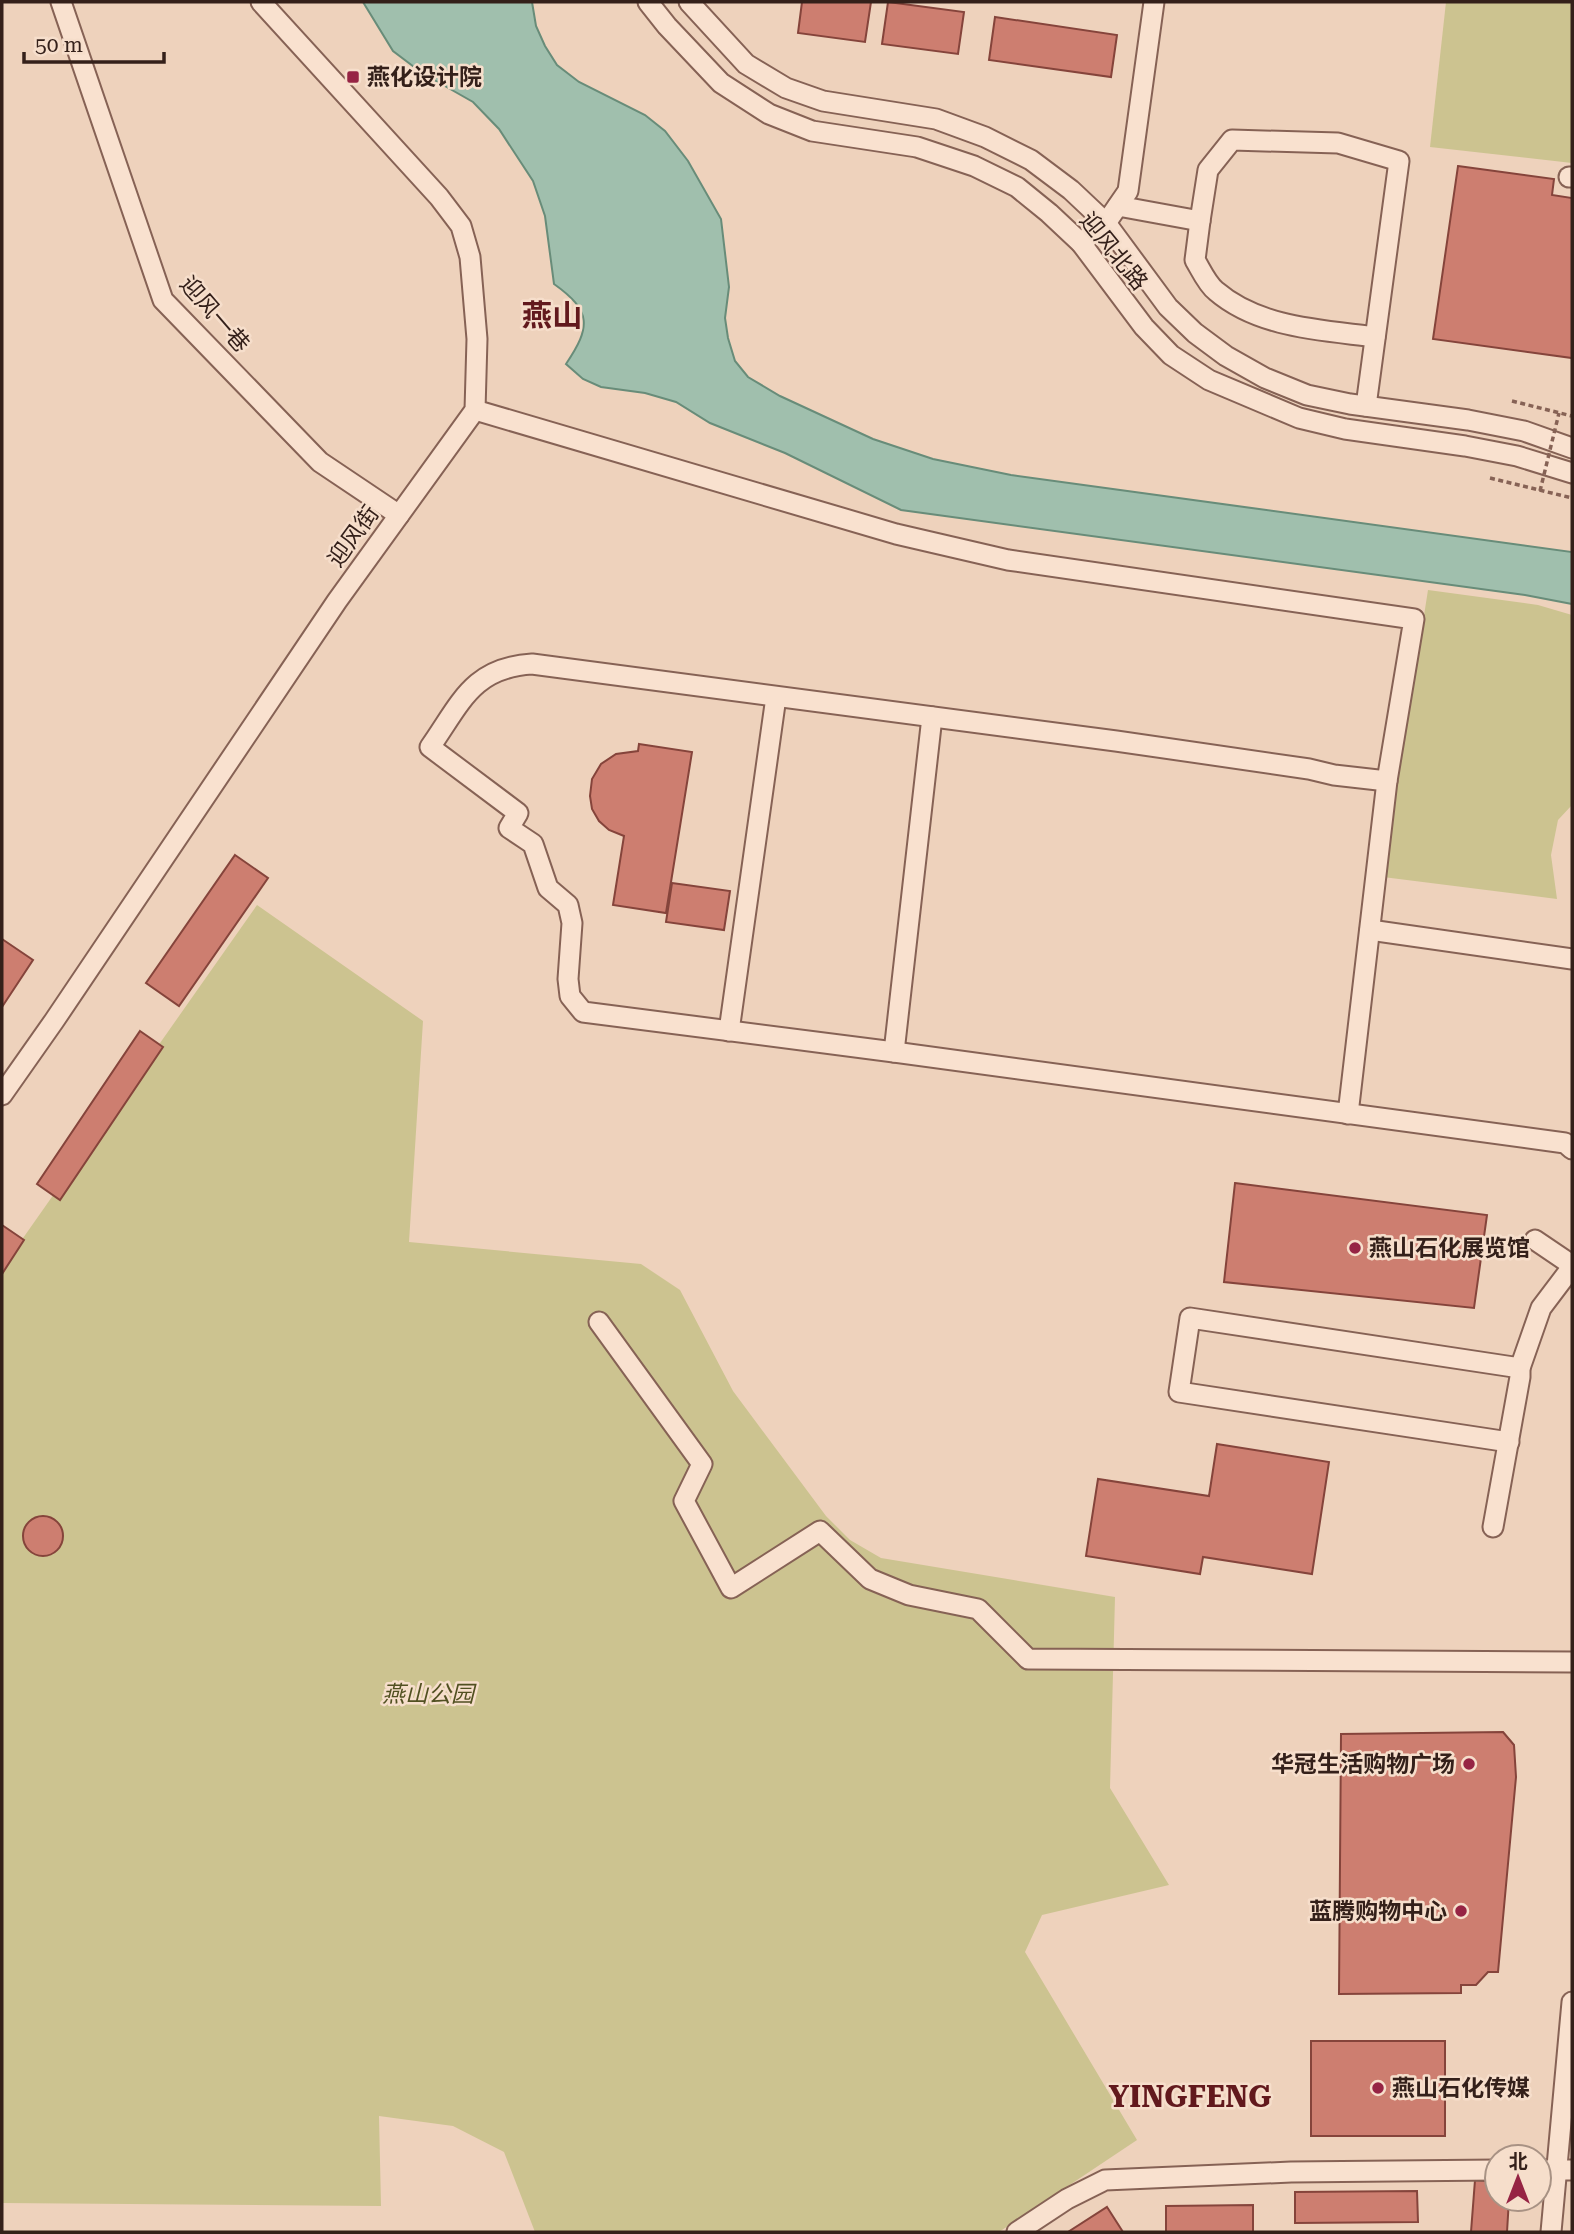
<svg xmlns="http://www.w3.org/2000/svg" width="1574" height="2234" viewBox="0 0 1574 2234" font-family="'Roboto Serif','Noto Sans SC',serif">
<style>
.green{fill:#ccc390}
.water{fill:#a0bfad;stroke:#688c79;stroke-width:2}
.building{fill:#cd7e70;stroke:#85443b;stroke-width:2}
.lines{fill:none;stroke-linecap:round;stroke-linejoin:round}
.minor-casing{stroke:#866255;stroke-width:23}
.path{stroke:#866255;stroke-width:3.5;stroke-dasharray:5 3.5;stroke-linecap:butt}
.minor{stroke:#f9e1cf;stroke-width:19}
.path-bridge{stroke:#866255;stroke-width:3.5;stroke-dasharray:5 3.5;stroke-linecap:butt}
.poi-dot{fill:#962444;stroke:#f6decb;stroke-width:2.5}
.labels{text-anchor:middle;stroke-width:5;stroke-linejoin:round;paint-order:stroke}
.poi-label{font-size:23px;font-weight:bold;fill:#34201a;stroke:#f6decb;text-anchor:start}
.street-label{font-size:23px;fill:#34201a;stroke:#f6decb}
.park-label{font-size:23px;font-style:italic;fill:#515021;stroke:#f6decb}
.district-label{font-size:30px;font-weight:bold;fill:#62191d;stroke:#f6decb}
</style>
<rect width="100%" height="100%" fill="#eed2bc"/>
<!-- green -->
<g class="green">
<path d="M1446,2h126v161l-142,-16z"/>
<path d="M1428,590l110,15 34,10v190l-14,15 -7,35 6,44 -174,-22z"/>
<path d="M257,905l166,116 -14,221 232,22 39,26 53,101 93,125 24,24 31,18 234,39 -5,191 59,97 -127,30 -17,37 112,188 -138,92h-464l-31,-80 -51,-26 -74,-10 2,90 -379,-3v-935z"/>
</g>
<!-- water -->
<path class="water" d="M363,2h169l4,24 9,20 12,19 22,17 66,33 20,16 23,30 33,58 8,68 -4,31 3,20 7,23 13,16 32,19 93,43 60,20 78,16 561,77v52l-47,-9 -624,-85 -116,-57 -75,-30 -34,-21 -31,-9 -44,-6 -18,-8 -17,-15c25,-37 26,-53 -12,-80l-9,-68 -12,-35 -34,-52 -26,-27 -51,-29 -29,-22z"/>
<!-- building -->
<g class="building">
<path d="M802,2h69l-6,40 -67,-9z"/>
<path d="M888,2l76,10 -6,42 -76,-10z"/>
<path d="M995,17l122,18 -6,42 -122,-17z"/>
<path d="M1458,166l96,13 -2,16 20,3v160l-139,-19z"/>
<path d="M639,744l53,8 -26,161 -53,-8 11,-69 -15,-6 -10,-9 -7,-12 -2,-13 2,-17 9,-15 15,-10 22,-3z"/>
<path d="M235,855l33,23 -89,128 -33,-23z"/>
<path d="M672,883l58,8 -6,39 -58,-8z"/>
<path d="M2,939l31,21 -31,47z"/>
<path d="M140,1031l23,16 -103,153 -23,-16z"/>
<path d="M1235,1183l252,32 -13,93 -250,-26z"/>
<path d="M2,1225l22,15 -22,34z"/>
<path d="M1217,1444l112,18 -17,112 -109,-17 -3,17 -114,-18 12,-77 111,17z"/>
<circle cx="43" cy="1536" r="20"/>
<path d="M1503,1732l11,13 2,32 -18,195h-10l-12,13h-15v8l-122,1 2,-260z"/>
<rect x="1311" y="2041" width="134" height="95"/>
<path d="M1475,2180l22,2v17h12l-2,33h-36z"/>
<path d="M1417,2191l1,31 -123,1v-31z"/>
<path d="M1253,2205v27h-87v-26z"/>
<path d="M1107,2207l16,25h-55z"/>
</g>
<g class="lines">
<!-- minor casing -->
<g class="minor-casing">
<g id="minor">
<path d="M61,2l102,298 157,162 79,53"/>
<path d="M648,2l19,24 54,57 48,31 43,17 105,16 57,19 43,21 32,26 32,30 63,84 27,28 38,25 90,38 46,11 120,17 52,10 55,17"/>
<path d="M689,2l57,62 40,24 37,13 113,18 49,18 46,23 40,30 35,33 62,84 27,26 31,23 39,22 42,17 43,9 118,16 56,11 48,17"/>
<path d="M1569,177h3"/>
<path d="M1118,206l82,15 8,-51 24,-30 106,3 61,18 -33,245"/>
<path d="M1200,221l-5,39c6,10 12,24 21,31 43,37 106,39 159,46"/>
<path d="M1081,243l25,-20 22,-32 26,-189"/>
<path d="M475,410l421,124 112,26 406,59 -27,162 -39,333"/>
<path d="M1387,781l-53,-6 -25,-6 -193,-28 -584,-77c-60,4 -71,39 -102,83l88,66 -9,15 24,16 15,44 20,17 4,18 -4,56 2,17 13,16 311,40 671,91 7,6"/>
<path d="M1370,930l202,29"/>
<path d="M729,1031l47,-334"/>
<path d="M894,1052l38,-335"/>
<path d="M2,1095l52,-74 283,-420 138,-191 2,-71 -7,-82 -9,-31 -22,-29 -178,-195"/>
<path d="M1535,1240l37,25"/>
<path d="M599,1322l103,142 -18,37 47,87 89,-57 50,48 39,16 69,14 50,50 544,3"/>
<path d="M1509,1442l-330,-50 11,-74 330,50"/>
<path d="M1493,1527l27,-150v-9l21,-60 31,-41"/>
<path d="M1539,2170h33"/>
<path d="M1017,2232l50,-33 38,-19 186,-8 206,-2"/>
<path d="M1551,2232l21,-230"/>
</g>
</g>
<!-- path -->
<g class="path">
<path d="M1512,401l60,15"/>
<path d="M1490,478l82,20"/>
</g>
<!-- minor -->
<use href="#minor" class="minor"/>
<!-- path-bridge -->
<path class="path-bridge" d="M1540,491l19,-78"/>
</g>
<!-- markers -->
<g class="poi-dot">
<rect x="346" y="70" width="14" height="14" rx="3.5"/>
<circle cx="1355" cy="1248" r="7"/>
<circle cx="1469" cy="1764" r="7"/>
<circle cx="1461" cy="1911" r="7"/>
<circle cx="1378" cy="2088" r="7"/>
</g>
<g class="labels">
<!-- poi labels -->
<g class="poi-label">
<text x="367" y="85">燕化设计院</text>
<text x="1369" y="1256">燕山石化展览馆</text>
<text x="1455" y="1772" text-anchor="end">华冠生活购物广场</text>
<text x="1447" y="1919" text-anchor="end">蓝腾购物中心</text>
<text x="1392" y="2096">燕山石化传媒</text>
</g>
<!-- street labels -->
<g class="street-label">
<text transform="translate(1114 251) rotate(51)" y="8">迎风北路</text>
<text transform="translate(215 314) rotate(49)" y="8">迎风一巷</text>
<text transform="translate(353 536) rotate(-54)" y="8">迎风街</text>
</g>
<!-- park labels -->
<g class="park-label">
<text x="428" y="1702">燕山公园</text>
</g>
<!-- district labels -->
<g class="district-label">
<text x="552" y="326">燕山</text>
<text x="1190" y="2107">YINGFENG</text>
</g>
</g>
<!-- border -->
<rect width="1574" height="2234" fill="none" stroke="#34201a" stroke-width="7"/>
<!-- north arrow -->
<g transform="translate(1518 2178)"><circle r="33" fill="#f6decb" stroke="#a89284" stroke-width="2"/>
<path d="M0-5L12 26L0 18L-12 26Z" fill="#962444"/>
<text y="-10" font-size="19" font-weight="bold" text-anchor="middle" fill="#34201a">北</text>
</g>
<!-- scale -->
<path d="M24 52v10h140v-10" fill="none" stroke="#34201a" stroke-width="3.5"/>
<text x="35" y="52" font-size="21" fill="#34201a" stroke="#f6decb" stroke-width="5" paint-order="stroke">50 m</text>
</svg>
